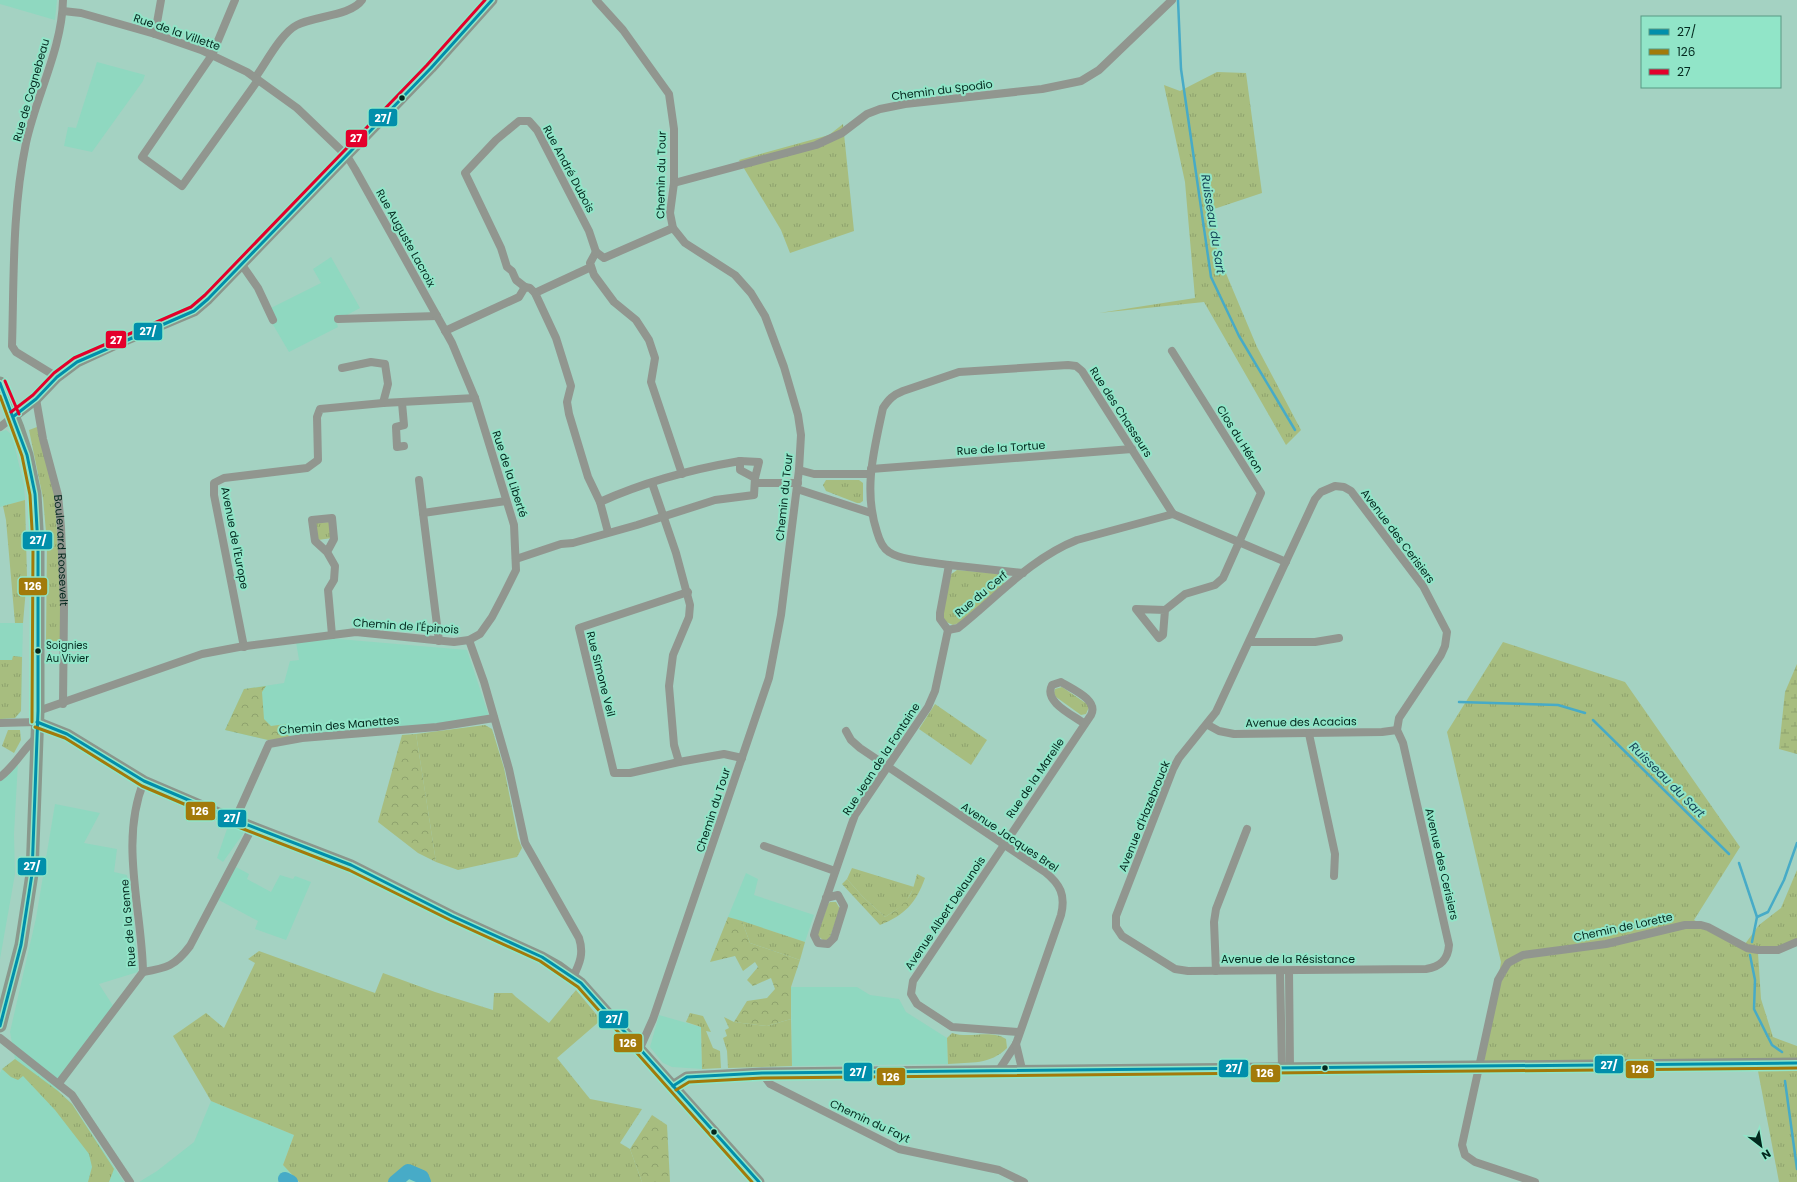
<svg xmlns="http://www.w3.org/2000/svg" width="1797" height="1182" viewBox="0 0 1797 1182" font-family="Poppins,sans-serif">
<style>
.built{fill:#8fd8c0}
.grass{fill:url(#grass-tufts)}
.forest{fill:url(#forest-crowns)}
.wetland{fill:url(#wetland-marsh)}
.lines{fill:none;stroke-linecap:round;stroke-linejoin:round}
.stream{stroke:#47abc7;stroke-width:2.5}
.river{stroke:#47abc7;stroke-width:14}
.street{stroke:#91968f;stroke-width:8}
.secondary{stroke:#8b968c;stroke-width:11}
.primary{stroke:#8a998d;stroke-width:13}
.bus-1-casing{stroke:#91e5c8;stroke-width:6}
.bus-2-casing{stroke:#91e5c8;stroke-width:6}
.bus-3-casing{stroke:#91e5c8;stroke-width:6}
.bus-1{stroke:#018fab;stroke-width:3}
.bus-2{stroke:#a27a0a;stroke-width:3}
.bus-3{stroke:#e4002b;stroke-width:3}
.bus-dot{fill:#03281e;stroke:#91e5c8;stroke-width:1.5}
.labels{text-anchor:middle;stroke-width:4;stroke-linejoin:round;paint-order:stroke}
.bus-label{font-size:10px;fill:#03281e;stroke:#91e5c8;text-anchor:start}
.street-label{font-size:11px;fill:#03281e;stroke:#91e5c8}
.water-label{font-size:12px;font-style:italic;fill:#17465a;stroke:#91e5c8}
.line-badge{stroke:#91e5c8;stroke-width:1.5}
.badge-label{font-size:11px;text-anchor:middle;font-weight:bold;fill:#fff}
</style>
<defs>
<pattern id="grass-tufts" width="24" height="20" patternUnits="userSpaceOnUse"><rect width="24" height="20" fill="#a7bd7f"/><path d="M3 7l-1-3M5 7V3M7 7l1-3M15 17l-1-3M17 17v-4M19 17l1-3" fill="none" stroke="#8ea26d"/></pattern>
<pattern id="forest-crowns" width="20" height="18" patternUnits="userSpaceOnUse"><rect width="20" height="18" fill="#a7bd7f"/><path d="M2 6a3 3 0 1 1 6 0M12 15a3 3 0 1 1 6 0" fill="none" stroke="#8ea26d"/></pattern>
<pattern id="wetland-marsh" width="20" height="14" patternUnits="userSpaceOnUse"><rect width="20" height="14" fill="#a7bd7f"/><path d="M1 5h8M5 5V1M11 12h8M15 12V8" fill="none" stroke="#8ea26d"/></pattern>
</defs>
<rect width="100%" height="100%" fill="#a4d2c2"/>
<!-- built -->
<g class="built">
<path d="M0,0h57l-2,20 -55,-16z"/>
<path d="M97,62l48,13 -2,6 -51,71 -28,-6 4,-19 8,1z"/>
<path d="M331,257l29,51 -24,13 2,6 -49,25 -24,-41 56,-28 -8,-14z"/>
<path d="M6,430l5,4 2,6 11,45 1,15 -25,7v-75z"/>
<path d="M0,623h23l-2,88 -6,7 -15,1z"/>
<path d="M327,638l140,12 23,69 -222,21 -43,-10 19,-41 40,-6 6,-22 9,-1 -3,-18z"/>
<path d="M18,762l-4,72 1,40 -15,85v-178z"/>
<path d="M55,804l45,9 -16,30 33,6 -3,23 13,3 7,46 4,51 -39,12 18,28 -59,79 14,13 52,78h-124v-109l2,-4 13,-10 -5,-27 26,-114z"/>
<path d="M228,826l16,5 -1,3 -20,28 -6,-4z"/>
<path d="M236,867l13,7 -2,5 24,13 9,-17 13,4 2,-3 16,6 -25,58 -31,-11 3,-8 -41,-22z"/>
<path d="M746,873l12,6 -4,16 60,20 -9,27 -77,-25z"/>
<path d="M791,987h66l13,8 29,4 7,13 41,26 1,26 -156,2z"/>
<path d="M659,1015l42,12 1,42 -30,-2 -9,-4 -13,-16z"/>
<path d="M211,1101l83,34 -11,30 16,17h-160l18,-11 37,-29z"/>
<path d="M408,1171l14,6 2,5h-29z"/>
</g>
<!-- grass -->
<g class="grass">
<path d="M1217,72l29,1 16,120 -48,16 3,43 40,95 44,83 -15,15 -82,-143 -105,11 96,-15 -10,-116 -21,-97 16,6z"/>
<path d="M843,124l11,107 -64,22 -9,-23 -42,-70 90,-25z"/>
<path d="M37,427l18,69 6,107 -1,40 -14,-1 1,-99 -4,-45 -14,-68z"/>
<path d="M826,480h33l4,3v18l-3,2h-3l-31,-12 -3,-6z"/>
<path d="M25,500l2,77 -4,46h-8l-9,-103 -3,-14z"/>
<path d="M330,522l2,16 -14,2 -3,-17z"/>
<path d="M957,570l45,4 3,10 -46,39 -6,2 -9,-4 -1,-8 7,-38z"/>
<path d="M1503,642l122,40 115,165 -46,73 55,31 9,2 3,46 12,38 24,9v13l-313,3 17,-100 -54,-230z"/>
<path d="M13,656l9,1 -1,54 -6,7 -15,1v-59h12z"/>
<path d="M1062,687l25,17 2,3 -3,7 -5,1 -25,-18 -2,-4 1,-4z"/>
<path d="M935,704l52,36 -16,25 -52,-36z"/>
<path d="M485,725l7,4 12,39 14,70 4,10 -5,9 -59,13 -22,-8 -20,-128z"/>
<path d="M8,730h12l1,10 -7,13 -12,-7z"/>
<path d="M852,868l62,19 -9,17 -20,13 -22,-20 -16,-18z"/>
<path d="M1797,870v70l-25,9 -27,-5 14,-19 22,-17z"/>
<path d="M830,902h6l4,7 -10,28 -3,3h-4l-5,-4v-3l10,-29z"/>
<path d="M742,921l63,21 -5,18 -50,-17z"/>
<path d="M259,951l116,42 8,-20 52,19 58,18 1,-17h18l4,4 33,26 27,-33 25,30 -44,38 33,41 52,10 -22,34 10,6 12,33h-218l-2,-5 -14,-6 -13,11h-96l-16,-17 11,-30 -83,-34 -38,-65 33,-23 18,15 31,-65 -7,-4z"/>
<path d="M690,1013l13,3 8,16 -5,-1 7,17 7,3 1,17 -19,1 -1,-42 -15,-5z"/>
<path d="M724,1017l10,5 33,4 24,-7 1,47 -64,2 -1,-17 -4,-13 4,-2 -2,-6 4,-2z"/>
<path d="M952,1033c18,6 38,-4 54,6l1,9c-17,17 -36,14 -59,16l-1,-26z"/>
<path d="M15,1059l43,32 14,13 42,65 -5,13h-21l4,-15 -3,-13 -34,-44 -32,-34 -5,4 -7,-3 -9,-8z"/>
<path d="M1758,1071h39v111h-18z"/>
</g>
<!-- forest -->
<g class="forest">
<path d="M266,686l-4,6 2,27 7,7 15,-2 4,14 -22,2 -43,-10 19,-41z"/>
<path d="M416,734l20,128 -18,-9 -40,-31 24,-87z"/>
<path d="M917,874l8,4c-9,25 -20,37 -45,47l-38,-41 5,-5 16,18 22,20c22,-14 26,-18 32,-43z"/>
<path d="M728,917l14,4 8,22 50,17 -9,27v32l-24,7 -33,-4 13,-21 20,-3 8,-9 -4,-11 -18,8 -6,-6 11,-13 -3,-5 -12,9 -8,-15 -25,6z"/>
<path d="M652,1115l15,10 3,57h-28l-12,-33z"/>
</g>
<!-- wetland -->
<path class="wetland" d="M1797,664v90l-18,-5 6,-57z"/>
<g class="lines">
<!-- stream -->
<g class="stream">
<path d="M1178,0l3,69 30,208 28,59 56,94"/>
<path d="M1459,702l99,3 27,8"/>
<path d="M1593,720l136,134"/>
<path d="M1739,863l18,54 -5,25"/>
<path d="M1757,917l11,-5 16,-32 13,-37"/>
<path d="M1750,955l5,25 -1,29 18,36 10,7"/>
<path d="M1785,1081l12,88"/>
</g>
<!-- river -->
<g class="river">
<path d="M285,1179l6,3"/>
<path d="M395,1182l13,-11 14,6 2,5"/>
</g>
<!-- street -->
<g class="street">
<path d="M235,0l-23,55 -70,102 40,29 76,-106"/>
<path d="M596,0l27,30 46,64 5,35v54l-4,30 3,15 12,15 50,32 16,18 14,23 19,51 14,48 3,20 -2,35 -18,145 -12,63 -116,341 -13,29"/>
<path d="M155,34l6,-34"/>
<path d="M255,78c11,-15 26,-45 42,-53 17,-9 54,-9 65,-25"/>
<path d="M674,183l142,-38 26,-12 25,-19 13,-5 25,-5 137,-15 39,-8 18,-11 73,-70"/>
<path d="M596,252l-6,11 4,12 20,27 22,18 13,20 6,18 -4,24 31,92"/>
<path d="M596,252l8,6 69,-30"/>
<path d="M242,265l16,23 15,32"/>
<path d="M525,287l-9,-7 -4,-9 -5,-4 -6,-19 -36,-75 31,-33 23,-19h10l8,9 52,101 7,21"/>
<path d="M535,293l56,-26"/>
<path d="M338,319l99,-3"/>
<path d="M445,331l74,-34 6,-10 5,1 5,5 21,45 15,48 -4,16 2,12 19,63 12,25 8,30"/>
<path d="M342,368l29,-6 14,2 3,20 -5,19"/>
<path d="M57,377l-41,-25 -4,-6c2,-67 0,-136 14,-203 10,-47 36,-94 37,-143"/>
<path id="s1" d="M36,399l7,40 15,56 3,32 3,79 -1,98"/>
<path d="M402,403l2,22 -8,2 1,20 7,-1"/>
<path d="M0,427l14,-11"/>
<path d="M740,461l19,1 -4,16"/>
<path d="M871,469l261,-20"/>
<path d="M799,470l15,4h56"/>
<path d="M419,480l4,33"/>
<path d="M652,483l24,70 14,52 -1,12 -16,38 -4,31 5,59 5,17 45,-8 18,4"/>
<path d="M755,483h43"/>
<path d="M1335,486l9,1 7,4 72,95 24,46 -2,14 -4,9 -42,63 -2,12 6,13 46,202c-1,15 -9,22 -23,24l-238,2 -13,-2 -53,-33 -6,-9v-11l57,-147 6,-11 37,-46 99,-213 6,-7z"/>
<path d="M797,489l74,24"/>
<path d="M327,552l-12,-11 -3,-21 20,-2 2,21 -7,13 8,14 -1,14 -6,10 4,45"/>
<path d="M516,559l45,-15 12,-1 64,-18 78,-25 39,-5 1,-17 -15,-8v-9c-47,8 -96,21 -140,41"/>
<path d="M949,565c-17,-3 -46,-4 -60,-13 -7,-4 -10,-13 -12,-20 -14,-42 -3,-82 6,-124 6,-9 10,-13 20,-17l56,-19 109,-7 8,1 6,5 91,143 113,48"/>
<path d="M1165,610l-29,-1 23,29 4,-3 2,-25 20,-16 30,-9 8,-7 38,-85 -89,-142"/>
<path d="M948,630l10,-2c38,-30 73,-70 119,-88l96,-26"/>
<path d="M948,630l-8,-11v-6l9,-48 74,8"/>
<path d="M469,640l15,42 25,87 16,74 54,95c5,15 1,25 -6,39"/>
<path d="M439,641l-16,-128 83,-12"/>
<path d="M1250,642h65l24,-4"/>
<path d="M244,647l-30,-152v-12l10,-5 83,-10 11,-8 -1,-43 3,-8 63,-6 92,-5"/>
<path d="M38,711l164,-57 37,-7 117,-15 98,10 15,-2 11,-6 12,-17 11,-21 13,-26 -2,-45 -39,-127 -23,-55 -97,-174 -8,-13 -50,-48 -50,-36 -46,-22 -46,-16 -74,-21 -18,-2"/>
<path d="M0,723l37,-1"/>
<path d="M1208,725l11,6 15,3 148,-2 15,-2"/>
<path d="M846,731l5,9 9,8 185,124c15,12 21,23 16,43l-45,129 -17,26"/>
<path d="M1309,734l26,120 -1,22"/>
<path d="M679,762l-49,11h-16l-35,-145 109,-36"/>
<path d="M0,777c15,-11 23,-28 37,-40"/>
<path d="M235,820l34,-76 33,-6 135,-11 57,-9"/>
<path d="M764,846l71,25"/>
<path d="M826,898l12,-3 6,11 -10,32 -6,6 -10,-1 -4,-8 3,-10 34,-99 4,-11 73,-108 7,-16 13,-61"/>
<path d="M1216,971l-2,-49 2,-13 31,-80"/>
<path d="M1280,971l2,97"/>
<path d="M1289,971l1,97"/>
<path d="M143,972c24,-4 32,-6 47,-26l63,-120"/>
<path d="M1019,1032l-67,-5 -35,-23 -6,-10 2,-13 178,-266c8,-15 -19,-26 -30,-33l-9,3c-9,17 21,30 33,39"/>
<path d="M0,1038l72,57 58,87"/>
<path d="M1016,1044l6,25"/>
<path d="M762,1073l8,11 129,65 100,21 25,12"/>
<path d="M59,1083l84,-111c-1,-63 -24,-130 1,-191"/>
<path d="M1535,1182l-60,-20 -10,-7 -3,-10 36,-165 10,-17 15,-8 83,-11 79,-19h16l7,2 39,21 11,2h20l19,-8"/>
</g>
<!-- secondary -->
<g class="secondary">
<path d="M14,416l22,-17 21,-22 20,-15 41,-19 76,-32 14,-12 223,-231 61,-68"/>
<path d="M37,722l30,12 77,47 91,39 116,45 101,51 90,41 16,9 23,17 178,199"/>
<path d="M673,1086l14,-9 75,-4 1035,-10"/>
</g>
<!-- primary -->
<path class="primary" d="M0,383l18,45 9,27 8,39 3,52v165l-6,163 -11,71 -21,81"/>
<!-- bus-1 casing -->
<g class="bus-1-casing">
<g id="bus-1">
<path d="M0,383l27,72 8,39 3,52v165l-6,163 -11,71 -21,81"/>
<path d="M14,416l22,-17 21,-22 20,-15 117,-51 14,-12 223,-231 61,-68"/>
<path d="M37,722l30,12 77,47 91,39 116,45 101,51 90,41 39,26 178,199"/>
<path d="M673,1086l14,-9 75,-4 1035,-10"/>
</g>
</g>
<!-- bus-2 casing -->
<g class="bus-2-casing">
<g id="bus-2">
<path d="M0,396l22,60 8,39 3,51 -1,176"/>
<path d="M35,727l30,11 77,48 91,39 116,45 101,50 90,41 38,26 174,195"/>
<path d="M676,1090l13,-8 73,-4 1035,-10"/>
</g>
</g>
<!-- bus-3 casing -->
<g class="bus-3-casing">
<g id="bus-3">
<path d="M5,381l14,33"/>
<path d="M11,412l22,-17 21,-22 20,-15 117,-51 14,-12 222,-230 58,-65"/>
</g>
</g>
<!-- bus-1 -->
<use href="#bus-1" class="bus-1"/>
<!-- bus-2 -->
<use href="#bus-2" class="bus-2"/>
<!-- bus-3 -->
<use href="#bus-3" class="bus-3"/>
</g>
<!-- markers -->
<g class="bus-dot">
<circle cx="402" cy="98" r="3.5"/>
<circle cx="38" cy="651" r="3.5"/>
<circle cx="1325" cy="1068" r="3.5"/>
<circle cx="714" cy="1132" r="3.5"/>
</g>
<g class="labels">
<!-- bus labels -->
<g class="bus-label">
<text x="46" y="649">Soignies<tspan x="46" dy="13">Au Vivier</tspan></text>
</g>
<!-- street labels -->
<g class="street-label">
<text transform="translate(177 32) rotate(19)" y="4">Rue de la Villette</text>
<text transform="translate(31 90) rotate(-74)" y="4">Rue de Cognebeau</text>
<text transform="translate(942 90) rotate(-7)" y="4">Chemin du Spodio</text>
<text transform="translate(569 169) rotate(62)" y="4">Rue André Dubois</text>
<text transform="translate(661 175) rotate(-89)" y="4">Chemin du Tour</text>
<text transform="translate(406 238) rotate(61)" y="4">Rue Auguste Lacroix</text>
<text transform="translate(1121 412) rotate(57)" y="4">Rue des Chasseurs</text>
<text transform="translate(1240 439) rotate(58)" y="4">Clos du Héron</text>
<text transform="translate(1001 448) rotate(-4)" y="4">Rue de la Tortue</text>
<text transform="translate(510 474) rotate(72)" y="4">Rue de la Liberté</text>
<text transform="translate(784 497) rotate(-84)" y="4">Chemin du Tour</text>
<text transform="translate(1398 536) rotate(53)" y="4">Avenue des Cerisiers</text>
<text transform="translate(235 538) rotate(79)" y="4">Avenue de l'Europe</text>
<text dy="4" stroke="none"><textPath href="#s1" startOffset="154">Boulevard Roosevelt</textPath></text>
<text transform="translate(981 594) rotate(-40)" y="4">Rue du Cerf</text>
<text transform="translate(406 626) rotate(4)" y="4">Chemin de l'Épinois</text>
<text transform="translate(601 674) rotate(76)" y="4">Rue Simone Veil</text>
<text transform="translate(1301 722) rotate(-1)" y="4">Avenue des Acacias</text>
<text transform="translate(339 725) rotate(-5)" y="4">Chemin des Manettes</text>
<text transform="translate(881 759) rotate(-57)" y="4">Rue Jean de la Fontaine</text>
<text transform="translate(1035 778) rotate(-56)" y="4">Rue de la Marelle</text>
<text transform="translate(713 810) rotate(-72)" y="4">Chemin du Tour</text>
<text transform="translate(1144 816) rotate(-68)" y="4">Avenue d'Hazebrouck</text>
<text transform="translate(1010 837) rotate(34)" y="4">Avenue Jacques Brel</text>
<text transform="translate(1442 864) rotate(77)" y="4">Avenue des Cerisiers</text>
<text transform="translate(945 913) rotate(-56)" y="4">Avenue Albert Delaunois</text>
<text transform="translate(128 923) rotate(-95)" y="4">Rue de la Senne</text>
<text transform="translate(1623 927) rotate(-12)" y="4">Chemin de Lorette</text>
<text x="1288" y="963">Avenue de la Résistance</text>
<text transform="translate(870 1121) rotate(25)" y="4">Chemin du Fayt</text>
</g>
<!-- water labels -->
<g class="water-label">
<text transform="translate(1213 224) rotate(81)" y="4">Ruisseau du Sart</text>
<text transform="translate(1667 780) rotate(45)" y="4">Ruisseau du Sart</text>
</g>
</g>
<g class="line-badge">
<rect x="368" y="108" width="30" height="19" rx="4" fill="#018fab"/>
<rect x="345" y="129" width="23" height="19" rx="4" fill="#e4002b"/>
<rect x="133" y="322" width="30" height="19" rx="4" fill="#018fab"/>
<rect x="105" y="330" width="22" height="19" rx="4" fill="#e4002b"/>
<rect x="22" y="531" width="31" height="19" rx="4" fill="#018fab"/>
<rect x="18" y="577" width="30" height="19" rx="4" fill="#a27a0a"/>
<rect x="185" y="801" width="31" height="20" rx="4" fill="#a27a0a"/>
<rect x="217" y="809" width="30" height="19" rx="4" fill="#018fab"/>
<rect x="17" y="857" width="30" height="19" rx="4" fill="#018fab"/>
<rect x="598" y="1010" width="31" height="19" rx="4" fill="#018fab"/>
<rect x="613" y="1033" width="30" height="20" rx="4" fill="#a27a0a"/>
<rect x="1594" y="1055" width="30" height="19" rx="4" fill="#018fab"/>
<rect x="1218" y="1059" width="31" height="19" rx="4" fill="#018fab"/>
<rect x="1625" y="1060" width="30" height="19" rx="4" fill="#a27a0a"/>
<rect x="843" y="1062" width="30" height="20" rx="4" fill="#018fab"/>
<rect x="1250" y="1064" width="31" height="19" rx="4" fill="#a27a0a"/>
<rect x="876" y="1067" width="30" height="19" rx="4" fill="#a27a0a"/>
</g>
<g class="badge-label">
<text x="383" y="122">27/</text>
<text x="356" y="142">27</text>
<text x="148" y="335">27/</text>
<text x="116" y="344">27</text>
<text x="38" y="544">27/</text>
<text x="33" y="590">126</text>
<text x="200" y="815">126</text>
<text x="232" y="822">27/</text>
<text x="32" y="870">27/</text>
<text x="614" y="1023">27/</text>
<text x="628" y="1047">126</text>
<text x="1609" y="1069">27/</text>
<text x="1234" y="1072">27/</text>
<text x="1640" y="1073">126</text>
<text x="858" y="1076">27/</text>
<text x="1265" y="1077">126</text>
<text x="891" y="1081">126</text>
</g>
<!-- legend -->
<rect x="1641" y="16" width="140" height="72" fill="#91e5c8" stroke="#589984"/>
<rect x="1649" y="29" width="20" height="6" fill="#018fab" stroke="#589984"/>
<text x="1677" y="36" font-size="12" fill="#03281e">27/</text>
<rect x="1649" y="49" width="20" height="6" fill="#a27a0a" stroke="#589984"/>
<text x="1677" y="56" font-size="12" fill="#03281e">126</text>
<rect x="1649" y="69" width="20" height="6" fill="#e4002b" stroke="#589984"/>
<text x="1677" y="76" font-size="12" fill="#03281e">27</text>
<!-- north arrow -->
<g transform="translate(1761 1146) rotate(149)" stroke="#91e5c8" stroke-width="3" paint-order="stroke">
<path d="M0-3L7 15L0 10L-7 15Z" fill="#03281e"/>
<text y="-6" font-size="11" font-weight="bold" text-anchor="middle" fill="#03281e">N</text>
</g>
</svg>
